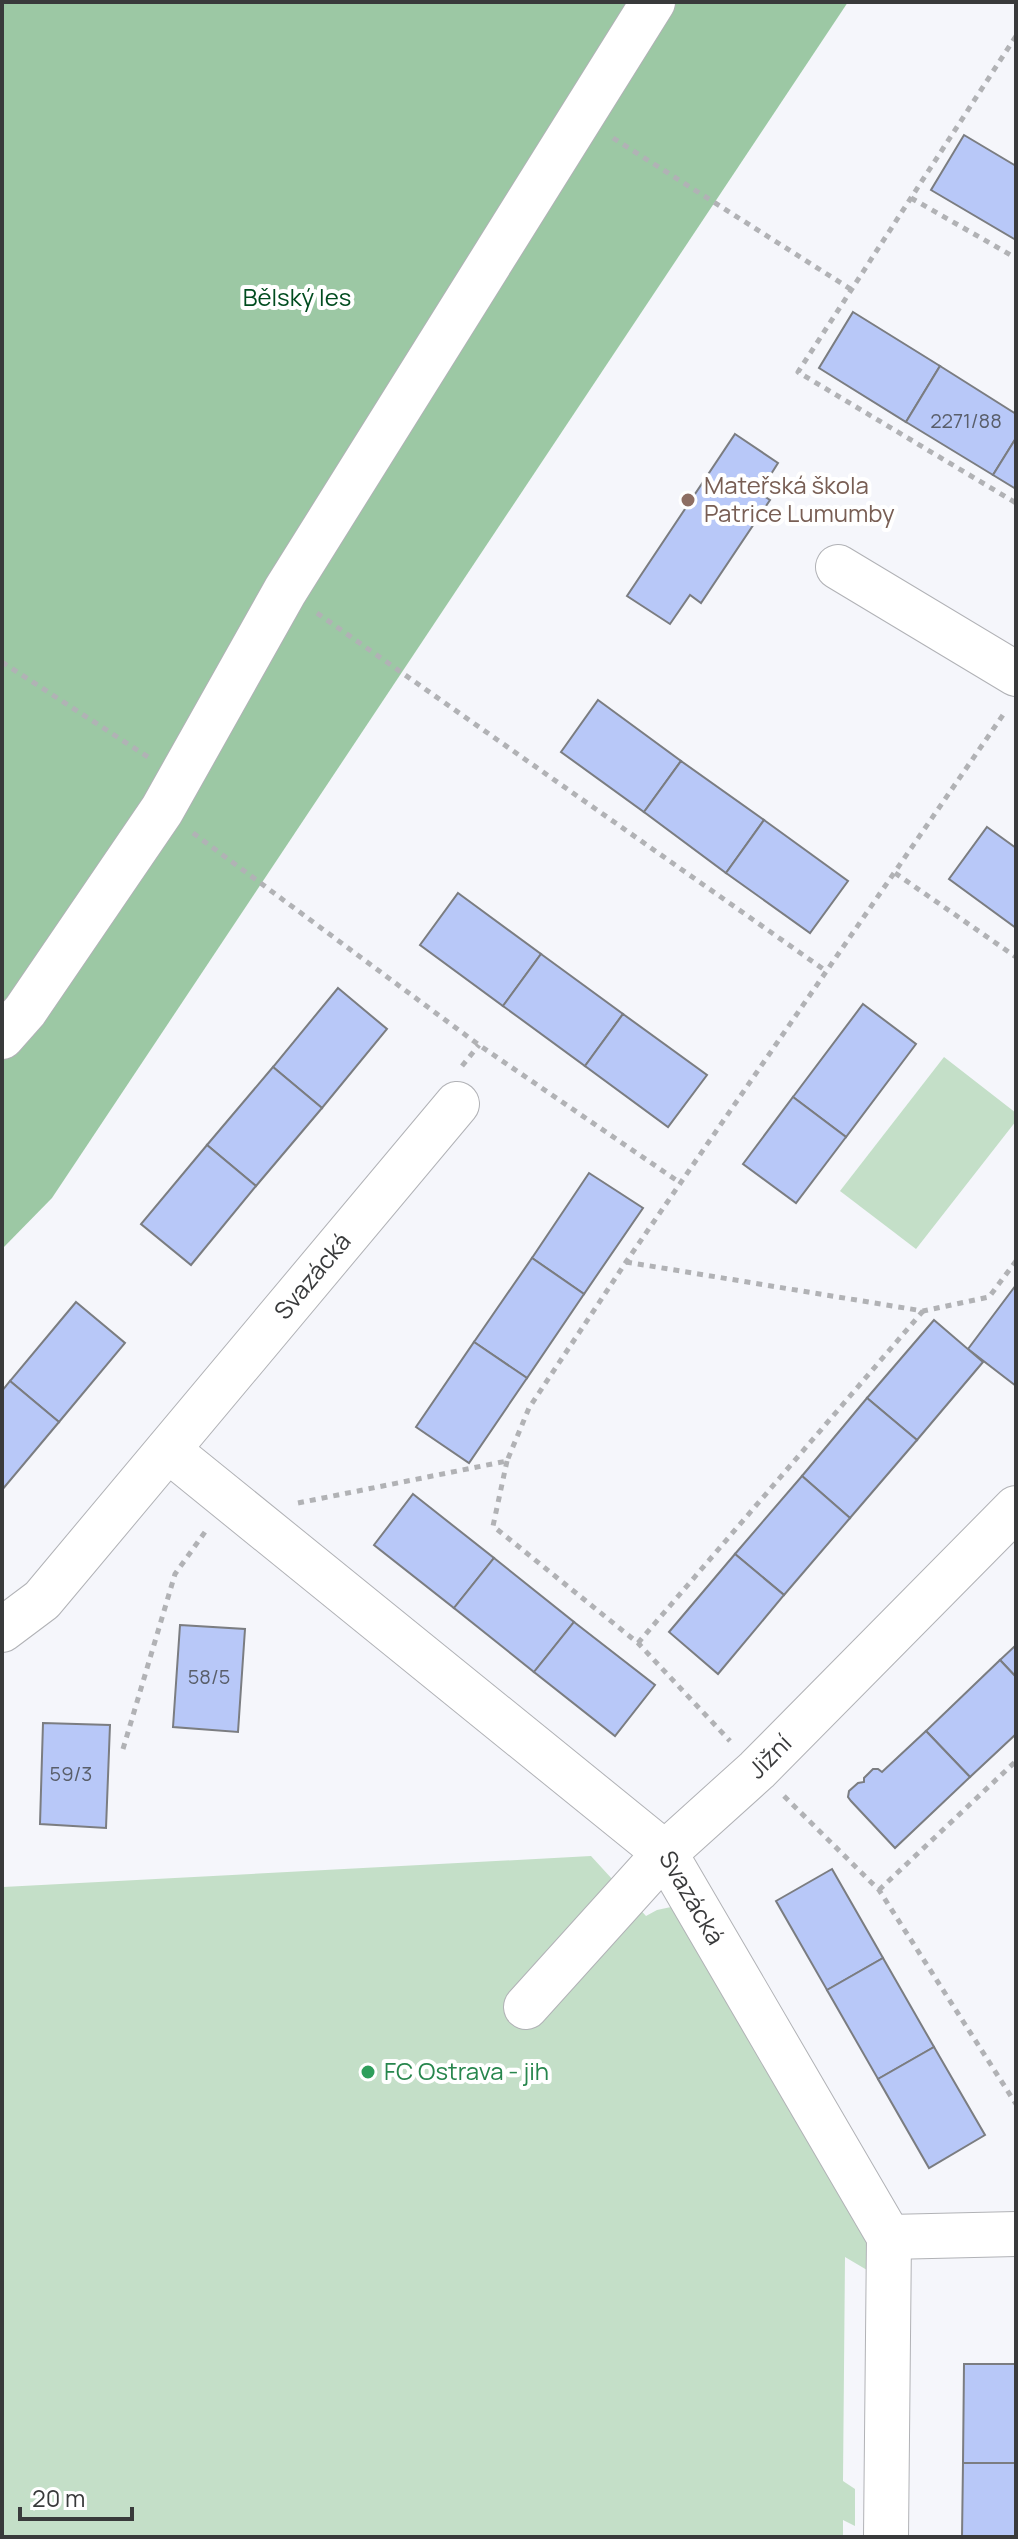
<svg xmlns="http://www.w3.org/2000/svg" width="1018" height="2539" viewBox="0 0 1018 2539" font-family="Manrope,sans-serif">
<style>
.green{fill:#c4dfc8}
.forest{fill:#9cc8a4}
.building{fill:#b8c8f8;stroke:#7b7d81;stroke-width:2}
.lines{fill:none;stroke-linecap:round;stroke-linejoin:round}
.minor-casing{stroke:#b1b2b6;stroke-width:46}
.path{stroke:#b1b2b5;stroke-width:5;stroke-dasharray:6 6;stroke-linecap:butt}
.minor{stroke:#fff;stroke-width:44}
.education-dot{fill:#8d6e63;stroke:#fff;stroke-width:3}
.leisure-dot{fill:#2e9e5b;stroke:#fff;stroke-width:3}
.labels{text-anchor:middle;stroke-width:8;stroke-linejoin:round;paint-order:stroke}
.number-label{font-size:20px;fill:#595e6a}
.park-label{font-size:24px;fill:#004c1f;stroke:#fff}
.education-label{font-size:24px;fill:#785e54;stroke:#fff;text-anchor:start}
.street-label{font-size:24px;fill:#393a3b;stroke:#fff}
.leisure-label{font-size:24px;fill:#27864d;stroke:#fff;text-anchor:start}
</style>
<rect width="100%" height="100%" fill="#f5f6fb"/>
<!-- green -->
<g class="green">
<path d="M944,1057l72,56v8l-100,128 -76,-58z"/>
<path d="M591,1856l55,60 11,-6 14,-3 203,348 -7,15 -22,-13 -2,224 12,8v37l-12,-6v17h-841l1,-650z"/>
</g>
<!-- forest -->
<path class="forest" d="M2,2h846l-796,1196 -50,51z"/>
<!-- building -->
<g class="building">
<path d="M964,135l52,31v74l-85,-50z"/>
<path d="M853,312l87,54 -34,56 -87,-54z"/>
<path d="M940,366l76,48v24l-23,37 -87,-53z"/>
<path d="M735,434l43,29 -19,30 11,7 -69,103 -11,-8 -20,29 -43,-28z"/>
<path d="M1016,438v51l-23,-14z"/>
<path d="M598,700l83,61 -37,51 -83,-60z"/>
<path d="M681,761l83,59 -38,53 -82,-61z"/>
<path d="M764,820l84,61 -38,52 -84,-60z"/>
<path d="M987,827l29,21v80l-67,-49z"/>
<path d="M458,893l83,61 -38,52 -83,-61z"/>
<path d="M541,954l82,60 -38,52 -82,-60z"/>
<path d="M338,988l49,41 -65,79 -49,-41z"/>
<path d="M863,1004l53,40 -70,93 -53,-40z"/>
<path d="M623,1014l84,61 -39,52 -83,-61z"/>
<path d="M273,1067l49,41 -66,78 -49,-41z"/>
<path d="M793,1097l53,40 -50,66 -53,-39z"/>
<path d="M207,1145l49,41 -65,79 -50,-41z"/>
<path d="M589,1173l54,35 -59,86 -52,-36z"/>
<path d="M532,1258l52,36 -57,84 -53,-36z"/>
<path d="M1016,1285v101l-48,-37z"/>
<path d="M76,1302l49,41 -66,79 -49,-41z"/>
<path d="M934,1320l49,42 -66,78 -50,-42z"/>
<path d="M474,1342l53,36 -58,85 -53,-36z"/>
<path d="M10,1381l49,41 -57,68v-99z"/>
<path d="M867,1398l50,42 -67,78 -48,-42z"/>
<path d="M802,1476l48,42 -66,77 -49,-41z"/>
<path d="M413,1494l81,64 -40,50 -80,-63z"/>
<path d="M735,1554l49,41 -66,79 -49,-42z"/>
<path d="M494,1558l80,64 -40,50 -80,-64z"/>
<path d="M574,1622l81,63 -40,51 -81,-64z"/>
<path d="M180,1625l65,4 -7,103 -65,-5z"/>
<path d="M1016,1645v32l-16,-17z"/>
<path d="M1000,1660l16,17v57l-46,43 -44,-46z"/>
<path d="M43,1723l67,2 -4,103 -66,-4z"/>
<path d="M926,1731l44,46 -75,71 -44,-47 -3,-4 1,-6 9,-8 6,-1v-4l9,-9h5l4,3z"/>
<path d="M832,1869l51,89 -56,32 -51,-89z"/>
<path d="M883,1958l51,89 -56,32 -51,-89z"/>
<path d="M934,2047l51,88 -56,33 -51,-89z"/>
<path d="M964,2364h52v99h-53z"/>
<path d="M963,2463h53v74h-54z"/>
</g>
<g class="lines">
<!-- minor casing -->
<g class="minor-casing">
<g id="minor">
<path d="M838,567l178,107"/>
<path d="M2,1037l23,-26 137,-201 123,-219 368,-589"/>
<path id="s1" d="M168,1450l497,403 224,384 -3,300"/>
<path id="s2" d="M2,1630l40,-30 415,-496"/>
<path id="s3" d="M526,2007l139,-154 92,-83 259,-262"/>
<path d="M889,2237l127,-3"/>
</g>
</g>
<!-- path -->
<g class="path">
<path d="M1016,36l-218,336 218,131"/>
<path d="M613,138l239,152"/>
<path d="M911,198l105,60"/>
<path d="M317,613l509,358"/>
<path d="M2,662l146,95"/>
<path d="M193,833l286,212 200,137"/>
<path d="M895,873l121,84"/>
<path d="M462,1066l17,-21"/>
<path d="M626,1262l297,49 66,-14 27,-36"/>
<path d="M507,1461l-14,65 145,117 92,98"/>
<path d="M298,1503l209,-42 22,-53 97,-146 379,-550"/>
<path d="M638,1643l285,-332"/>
<path d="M123,1749l52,-175 30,-42"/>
<path d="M784,1796l95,94 137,214"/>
<path d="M879,1890l137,-129"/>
</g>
<!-- minor -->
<use href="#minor" class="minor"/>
</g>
<!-- markers -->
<circle class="education-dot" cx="688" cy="500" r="8"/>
<circle class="leisure-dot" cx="368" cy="2072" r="8"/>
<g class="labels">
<!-- number labels -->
<g class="number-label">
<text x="966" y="428">2271/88</text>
<text x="209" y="1684">58/5</text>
<text x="71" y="1781">59/3</text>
</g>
<!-- park labels -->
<g class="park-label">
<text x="297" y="306">Bělský les</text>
</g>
<!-- education labels -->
<g class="education-label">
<text x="704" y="494">Mateřská škola<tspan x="704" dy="28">Patrice Lumumby</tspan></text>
</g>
<!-- street labels -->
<g class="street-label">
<text dy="8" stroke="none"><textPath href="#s2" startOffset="472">Svazácká</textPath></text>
<text dy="8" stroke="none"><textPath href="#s3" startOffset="350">Jižní</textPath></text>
<text dy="8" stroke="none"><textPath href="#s1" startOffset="692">Svazácká</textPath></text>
</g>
<!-- leisure labels -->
<g class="leisure-label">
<text x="384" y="2080">FC Ostrava - jih</text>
</g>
</g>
<!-- border -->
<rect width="1018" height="2539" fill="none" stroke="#393a3b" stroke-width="8"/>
<!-- scale -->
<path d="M20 2507v12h112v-12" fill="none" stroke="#393a3b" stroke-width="4"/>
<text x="32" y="2507" font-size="24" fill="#393a3b" stroke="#ffffff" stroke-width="6" paint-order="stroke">20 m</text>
</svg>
